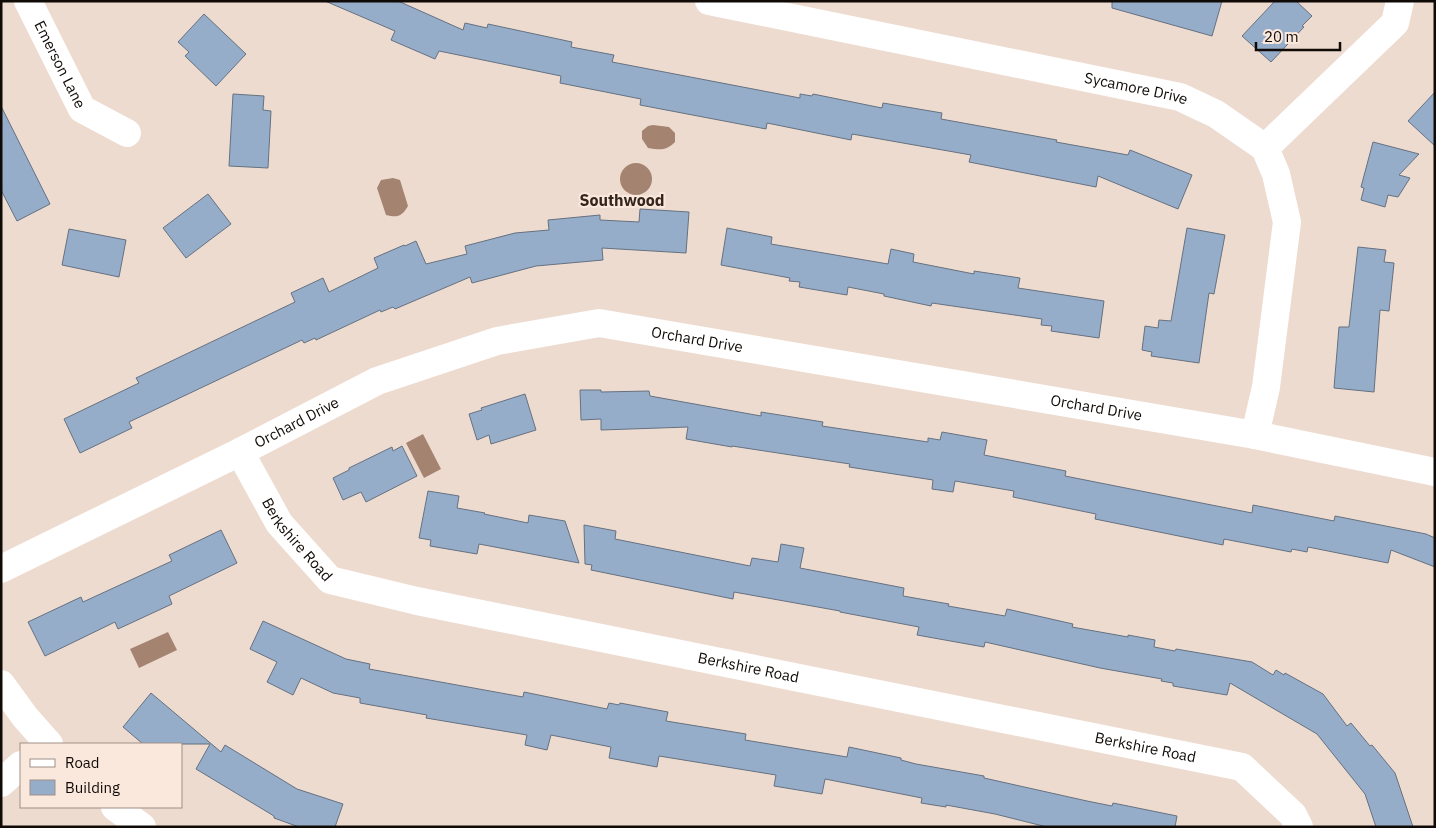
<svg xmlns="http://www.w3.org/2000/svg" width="1436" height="828" viewBox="0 0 1436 828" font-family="'IBM Plex Sans',sans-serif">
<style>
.water{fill:#a48470}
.building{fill:#96adca;stroke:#657180}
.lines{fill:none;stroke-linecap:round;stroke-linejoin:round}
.street{stroke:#fff;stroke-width:28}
.labels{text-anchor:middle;stroke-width:4;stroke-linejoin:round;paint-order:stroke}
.street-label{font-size:15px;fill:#100a07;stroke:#fbe8dc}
.neighbourhood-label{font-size:16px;font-weight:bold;fill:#34261d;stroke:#fbe8dc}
</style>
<rect width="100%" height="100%" fill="#eedbcf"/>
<!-- water -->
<g class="water">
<path d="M653,125l16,2 6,6v9c-9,9 -15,8 -27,6l-6,-9v-8l6,-5z"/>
<circle cx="636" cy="179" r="16"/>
<path d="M393,178l7,2 8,26c-6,10 -10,12 -22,9l-9,-27 4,-8z"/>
<path d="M423,434l18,35 -17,9 -18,-35z"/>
<path d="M168,632l9,18 -38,18 -9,-19z"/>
</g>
<!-- building -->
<g class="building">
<path d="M325,1h73l65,29 2,-7 22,5 1,-4 84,18 -1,5 43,8 -2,7 188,36v-4l12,2 1,-2 69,14 1,-5 59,10 -1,6 116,21 -1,2 72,13 2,-5 62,25 -14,34 -80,-33 -2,11 -127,-25 2,-7 -119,-21 -1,6 -84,-17 -1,6 -126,-24 1,-6 -81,-16 1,-7 -122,-25 -4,8 -44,-19 4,-9z"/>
<path d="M1112,1h110l-10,35 -100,-28z"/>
<path d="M1275,1h21l16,15 -10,10 2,1 -33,35 -29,-26z"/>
<path d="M204,14l42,40 -30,32 -31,-30 4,-4 -11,-10z"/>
<path d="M1435,92v54l-27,-25z"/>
<path d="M233,94l31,2 -1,14 8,1 -3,57 -39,-2z"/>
<path d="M1,106l49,98 -33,17 -16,-31z"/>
<path d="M1373,142l46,12 -20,21 11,3 -12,19 -10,-2 -3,12 -24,-7 3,-12 -3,-1z"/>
<path d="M208,194l23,30 -45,34 -23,-30z"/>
<path d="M640,209l49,3 -3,41 -84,-5 1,12 -67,6 -64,17 -2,-6 -75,32 -2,-2 -12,5 -1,-2 -64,30 -1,-2 -11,5 -2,-3 -173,82 3,6 -52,25 -16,-34 75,-36 -3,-5 159,-76 -4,-9 32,-15 6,14 49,-24 -4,-10 30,-13 1,1 11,-5 10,23 41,-10 -2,-8 50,-13 34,-3 -1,-10 52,-5v5l39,2z"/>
<path d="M727,228l45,9 -1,7 117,20 3,-15 23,5 -1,8 61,12v-3l46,7 -2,10 86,13 -5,37 -48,-7 1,-5 -11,-1 1,-6 -110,-16 -1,3 -47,-10v-2l-36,-7 -1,8 -48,-8 1,-5 -11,-1 1,-3 -69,-13z"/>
<path d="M1187,228l38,7 -11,59 -5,-1 -10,70 -48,-7 1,-4 -10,-2 3,-24 13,2 1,-8 12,1z"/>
<path d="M69,229l57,11 -7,37 -57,-12z"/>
<path d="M1358,247l28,3 -2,12 10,1 -5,48 -9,-1 -6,82 -40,-4 5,-61h10z"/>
<path d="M580,390h21v2l48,-1 1,5 111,20v-4l62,10 -1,4 106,16v-4l12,2 2,-8 45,8 -3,15 82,16 -1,5 187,37 1,-8 81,16 1,-5 91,18 9,4v29l-44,-17 -3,13 -80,-16 -1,5 -15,-3 -1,3 -67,-13 -1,6 -128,-26 1,-5 -83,-17 1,-6 -59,-10 -2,11 -21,-3 1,-9 -84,-13 1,-3 -118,-18v1l-46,-8 2,-12 -87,3v-11l-20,1z"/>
<path d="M525,394l11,36 -45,14 -2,-9 -12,5 -8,-26 13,-4 -1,-2z"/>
<path d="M402,446l15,30 -51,26 -5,-10 -18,8 -10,-22 16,-8v-2l43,-21 1,4z"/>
<path d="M428,491l31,5 -2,12 28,5 -1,1 44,9 1,-8 36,6 14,42 -100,-19 -2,10 -47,-8 1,-6 -12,-2z"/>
<path d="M584,525l32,6 -1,8 135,27 2,-8 26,4 3,-18 23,4 -4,20 104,20 -1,8 46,8 -1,2 57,10 2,-7 66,15 -1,3 56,10v-2l27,5 -1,7 21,4 1,-2 76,13 21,13 3,-5 8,5 1,-2 38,21 24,32 4,-3 19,23 2,-1 23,28 18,54h-37l-11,-33 -48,-60 -87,-51 -3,12 -54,-9v-3l-12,-2 1,-2 -62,-11 -115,-26 -1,5 -67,-12 2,-8 -79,-15v-1l-106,-19 -1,7 -142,-29 1,-5 -7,-1z"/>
<path d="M221,530l16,33 -68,33 3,8 -54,25 -3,-7 -70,34 -17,-34 53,-25 2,5 89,-41 -3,-6z"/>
<path d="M263,621l83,38 24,5 -1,5 154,28 1,-5 83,17 2,-6 10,2 1,-2 48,9 -2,9 80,13 -1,6 102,17 2,-10 52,11v2l15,4 68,12v2l103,23 25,5 1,-3 64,13 -2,11h-128l-52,-13 -49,-9v2l-25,-4 1,-5 -97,-19 -3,15 -48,-8 2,-11 -117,-19 -2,11 -48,-9 2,-11 -60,-12 -4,15 -22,-5 2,-10 -101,-17 1,-3 -67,-12v-5l-27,-5 -32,-15 -8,17 -26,-13 10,-20 -27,-13z"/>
<path d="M151,693l70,59 4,-7 72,44 46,15 -8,23h-36l-25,-9v-2l-78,-47 14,-25h-67l-20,-17z"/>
</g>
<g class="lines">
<!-- street -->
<g class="street">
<path id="s1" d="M28,1l54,108 45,24"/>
<path id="s2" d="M709,1l471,96 36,17 49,34 11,26 11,48 -21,165 -11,48"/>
<path d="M1265,148l130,-125 5,-22"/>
<path id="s3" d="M240,452l39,71 51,57 87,21 825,166 51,48 6,12"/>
<path id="s4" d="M1,569l239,-117 137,-71 120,-40 102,-18 656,112 180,37"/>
<path d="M1,684l24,33 24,27"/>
<path d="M1,783l20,-18"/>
<path d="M115,807l27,20"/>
</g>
</g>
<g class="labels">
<!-- street labels -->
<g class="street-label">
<text dy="5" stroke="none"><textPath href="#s1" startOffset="71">Emerson Lane</textPath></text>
<text dy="5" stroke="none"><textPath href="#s2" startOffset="436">Sycamore Drive</textPath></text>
<text dy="5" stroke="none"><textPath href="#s4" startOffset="750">Orchard Drive</textPath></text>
<text dy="5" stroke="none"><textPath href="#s4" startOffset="1155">Orchard Drive</textPath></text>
<text dy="5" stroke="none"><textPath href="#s4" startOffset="330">Orchard Drive</textPath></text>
<text dy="5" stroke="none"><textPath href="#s3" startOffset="105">Berkshire Road</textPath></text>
<text dy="5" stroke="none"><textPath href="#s3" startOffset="585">Berkshire Road</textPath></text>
<text dy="5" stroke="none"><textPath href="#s3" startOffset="990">Berkshire Road</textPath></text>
</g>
<!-- neighbourhood labels -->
<g class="neighbourhood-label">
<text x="622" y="206">Southwood</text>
</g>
</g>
<!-- border -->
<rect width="1436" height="828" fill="none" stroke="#100a07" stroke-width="5"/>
<!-- legend -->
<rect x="20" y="743" width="162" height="65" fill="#fbe8dc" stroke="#9d8f87"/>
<rect x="30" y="759" width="25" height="8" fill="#ffffff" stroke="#9d8f87"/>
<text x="65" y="768" font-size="15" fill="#100a07">Road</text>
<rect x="30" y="780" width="25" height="15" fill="#96adca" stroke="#9d8f87"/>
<text x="65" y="793" font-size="15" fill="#100a07">Building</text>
<!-- scale -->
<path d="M1256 42v8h84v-8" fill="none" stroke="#100a07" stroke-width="2.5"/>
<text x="1264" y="42" font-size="15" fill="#100a07" stroke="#fbe8dc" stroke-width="4" paint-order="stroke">20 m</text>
</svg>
